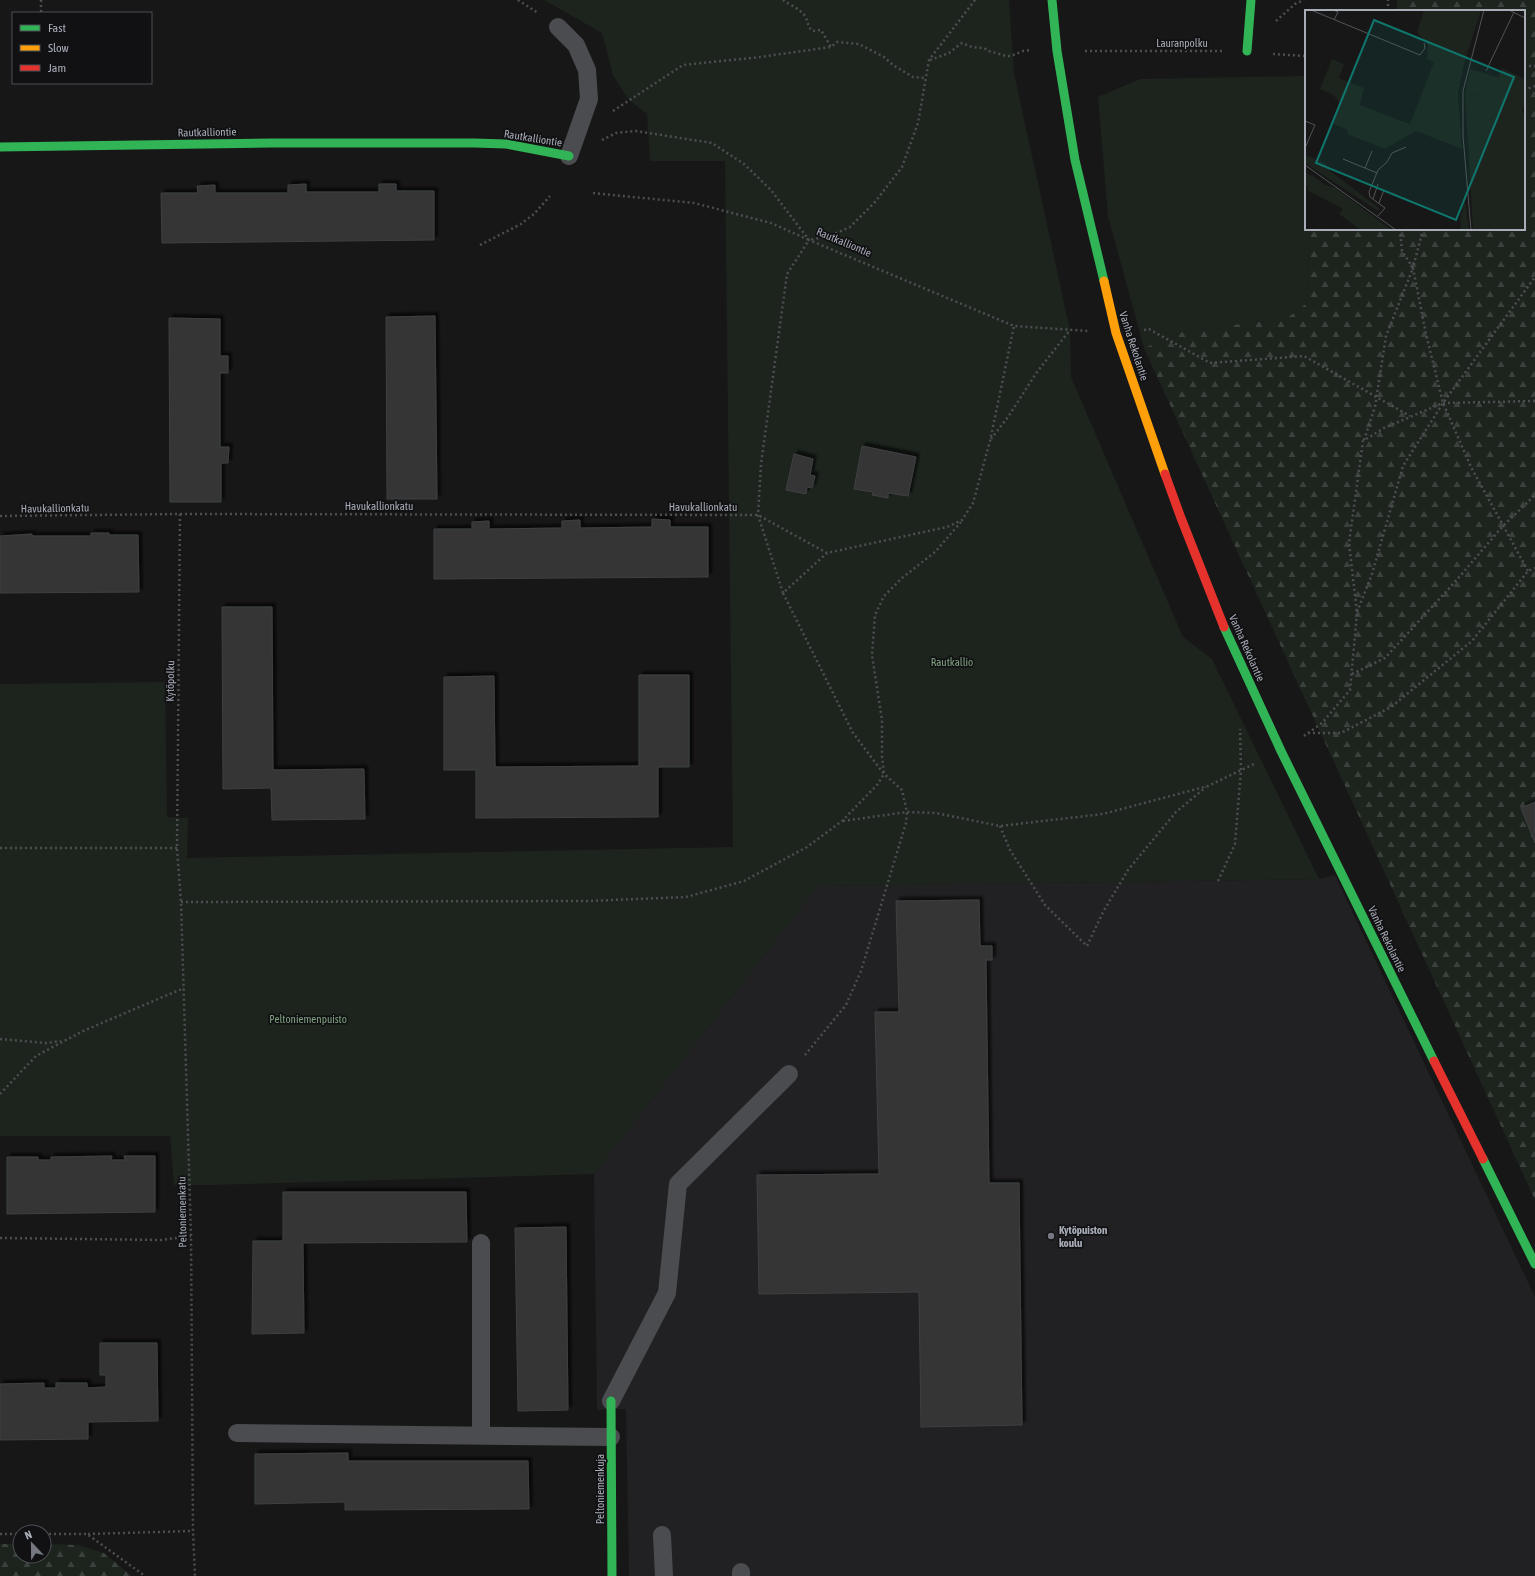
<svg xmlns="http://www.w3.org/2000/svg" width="1535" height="1576" viewBox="0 0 1535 1576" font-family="'Asap Condensed',sans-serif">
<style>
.built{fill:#212123}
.green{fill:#1d241e}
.forest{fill:url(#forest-firs)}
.building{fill:#353536;stroke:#3f4043;filter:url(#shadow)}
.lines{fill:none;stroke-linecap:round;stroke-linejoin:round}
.path{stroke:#4d4e52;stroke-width:2.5;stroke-dasharray:2 3;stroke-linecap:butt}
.lane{stroke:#4b4c50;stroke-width:18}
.fast{stroke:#30b455;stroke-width:9}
.slow{stroke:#ff9f0a;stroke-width:9}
.jam{stroke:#e5322d;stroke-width:9}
.poi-dot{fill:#757880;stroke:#111113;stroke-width:1.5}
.labels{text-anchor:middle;stroke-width:3.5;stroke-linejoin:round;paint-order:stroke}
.street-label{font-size:11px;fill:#a8adb8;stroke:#111113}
.park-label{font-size:11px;fill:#7fa381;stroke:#111113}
.poi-label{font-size:11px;font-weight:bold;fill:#a8adb8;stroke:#111113;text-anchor:start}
.inset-road{fill:none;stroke:#515357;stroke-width:1}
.view{fill:#0f766e;fill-opacity:0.15;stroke:#0f766e;stroke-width:2}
.inset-edge{fill:none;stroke:#a8adb8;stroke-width:2}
</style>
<defs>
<pattern id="forest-firs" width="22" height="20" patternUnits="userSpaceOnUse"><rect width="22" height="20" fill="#1d241e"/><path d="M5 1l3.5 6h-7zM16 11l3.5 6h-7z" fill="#3b413d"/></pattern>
<filter id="shadow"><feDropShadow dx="3.5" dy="-3.5" stdDeviation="1" flood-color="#0009"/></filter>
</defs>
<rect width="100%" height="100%" fill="#171717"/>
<!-- built -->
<path class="built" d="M1335,875l200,422v279h-906l-3,-167 -29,1 -3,-236 224,-288 501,-7z"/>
<!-- green -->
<g class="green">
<path d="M544,0h465l5,73 56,257 1,47 112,260 29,22 107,220 -501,7 -224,288 -383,11h-37l-4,-49h-170v-452l165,-2 2,135 21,1 -1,40 546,-11 -8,-686h-75l-3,-47 -19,-15 -15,-24 -11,-42z"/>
<path d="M1306,76v153h4l-3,74 -20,15 -102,13 -41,17 -36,-132 -10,-119 42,-18z"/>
</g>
<!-- forest -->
<g class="forest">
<path d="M1397,0h138v1200l-391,-852 41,-17 102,-13 20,-15 3,-74h214v-218h-127z"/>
<path d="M0,1544h20v12h24v-12l34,1 26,8 28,23h-132z"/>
</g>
<!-- building -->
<g class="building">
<path d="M306,184v8h73v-8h17v7h38v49l-272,3 -1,-50h37l-1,-7 18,-1v8h73v-8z"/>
<path d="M435,316l2,183h-50l-1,-182z"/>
<path d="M169,318l51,1v37h8v17h-8v74h9l-1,16h-7v39h-51z"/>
<path d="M862,446l54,11 -8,39 -20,-3v5l-16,-3 1,-3 -19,-3z"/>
<path d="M794,454l19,5 -3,16 5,1 -3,12 -5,-1 -1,7 -20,-4z"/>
<path d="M652,519l18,1v7h38v50l-274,2v-50h38v-7l17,-1v8l73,-1v-7l18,-1v8l72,-1z"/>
<path d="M91,533h18v2h29l1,57 -139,1v-57l32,-2v2h59z"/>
<path d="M222,607h50l1,163 91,-1 1,50 -93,1 -1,-32 -48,1z"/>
<path d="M639,675h50v92h-31v50l-182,1v-48h-32v-93l50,-1 1,91 144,-1z"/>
<path d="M1535,802v41l-14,-35z"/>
<path d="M979,900l1,46h12v14h-6l3,223h30l3,242 -101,2 -2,-135 -160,2 -2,-119 122,-1 -4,-162h24l-3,-111z"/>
<path d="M112,1156l-1,4h14l-1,-4h31v56l-148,2v-57h31v3h13v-3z"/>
<path d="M283,1192h183l1,50 -164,1 1,90 -52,1 1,-93h30z"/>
<path d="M566,1227l2,183 -50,1 -3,-183z"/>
<path d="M100,1343h57l1,78 -70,1v17l-88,1v-56l44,-1v5h12v-5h31v5l19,-1v-12h-6z"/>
<path d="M348,1453v8h180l1,48 -184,1v-8l-90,2v-50z"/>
</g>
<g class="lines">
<!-- path -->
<g class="path">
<path d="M41,0v13"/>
<path d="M518,0l20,13"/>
<path d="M783,0c7,5 17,9 22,16 3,5 2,9 7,15l9,-1 10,17"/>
<path d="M1388,11v-11"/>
<path d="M1276,21l19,-17 9,-4"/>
<path d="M1085,51h137"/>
<path d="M1273,54l33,2"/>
<path d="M930,60l19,-7 13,-10 10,4 12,1 5,3 17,5h5l12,-5 7,-1"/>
<path d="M1524,66h11"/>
<path d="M1524,90l11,-4"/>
<path d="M613,111l70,-46 77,-8 71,-10 6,-5 22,2 25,13 9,8 20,12 13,1"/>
<path d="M602,140l14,-7 20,-2 76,12 32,21 27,26 38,50 205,86 75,5"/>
<path d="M593,193l101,10 77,20 38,17 21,-4 20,-9 25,-25 27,-35 16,-44 11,-63 46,-60"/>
<path d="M1423,229l-10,39 13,66 17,69 28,64 57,104"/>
<path d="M480,245l41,-21 13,-10 16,-18"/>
<path d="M1144,330l5,-1 61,34 94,-7 106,60"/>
<path d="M991,439l17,-22 29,-45 33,-42"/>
<path d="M1364,440l11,-33 11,-71 27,-68 -11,-17 -2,-22"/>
<path d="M180,514l-3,334 4,54 10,334 2,295 2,45"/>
<path d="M0,516l180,-2 578,1 69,38 120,-26 15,-7 11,-17 17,-62 24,-115"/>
<path d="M783,593l-25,-78 3,-51 26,-190 22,-34"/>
<path d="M1357,612l15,-38 31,-108 40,-63 92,-126"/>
<path d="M1352,674l33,-16 69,-75 49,-57 32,-31"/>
<path d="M1308,733h33l50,-26 81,-66 56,-70 7,-3"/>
<path d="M1304,736l18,-13 28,-33 7,-77 -8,-70 14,-102 21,-13 59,-25 92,-2"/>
<path d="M843,821l64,-9 29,1 64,13 103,-12 105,-28 48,-23"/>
<path d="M1000,826l10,24 35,55 42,41 16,-34 25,-42 48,-58 30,-25"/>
<path d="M0,848h177"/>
<path d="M1218,881l17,-37 6,-74 -1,-41"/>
<path d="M181,902l407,-1 98,-4 58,-16 63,-34 35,-26 35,-36 7,-11 -2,-18v-36l-10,-65 3,-40 9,-19 18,-18 33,-26 26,-30"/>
<path d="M0,1039l46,4 15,-2"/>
<path d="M805,1055l41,-50 15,-34 45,-148 1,-11 -5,-22 -18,-16 -31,-41 -70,-140 44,-40"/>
<path d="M0,1094l36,-38 47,-25 101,-43"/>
<path d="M0,1238l161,2 30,-4"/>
<path d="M0,1534h20"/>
<path d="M44,1534h43l58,42"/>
<path d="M88,1534l105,-3"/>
</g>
<!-- lane -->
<g class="lane">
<path d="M558,27l18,18 11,25 2,29 -20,57"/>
<path d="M481,1243v192"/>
<path d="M611,1401l56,-108 11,-109 111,-110"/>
<path d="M237,1433l374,4"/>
<path d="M662,1535l2,41"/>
<path d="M741,1572v4"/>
</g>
<!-- fast -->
<g class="fast">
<path d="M1052,0l5,51 18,109 29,121"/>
<path d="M1247,51l4,-51"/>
<path d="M0,147l272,-4h202l32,1 63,12"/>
<path d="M1224,627l57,124 153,310"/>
<path d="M1483,1159l52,105"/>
<path d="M611,1401l1,175"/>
</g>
<!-- slow -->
<path class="slow" d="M1104,281l12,52 49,141"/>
<!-- jam -->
<g class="jam">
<path d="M1165,474l16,44 43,109"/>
<path d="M1434,1061l49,98"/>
</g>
</g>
<!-- markers -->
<circle class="poi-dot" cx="1051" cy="1236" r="4"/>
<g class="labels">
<!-- street labels -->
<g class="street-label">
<text x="1182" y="47">Lauranpolku</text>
<text transform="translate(207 132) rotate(-1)" y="4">Rautkalliontie</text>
<text transform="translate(533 138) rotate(9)" y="4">Rautkalliontie</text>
<text transform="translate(844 242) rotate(23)" y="4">Rautkalliontie</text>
<text transform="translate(1134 346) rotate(72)" y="4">Vanha Rekolantie</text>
<text x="379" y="510">Havukallionkatu</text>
<text x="703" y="511">Havukallionkatu</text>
<text transform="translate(55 508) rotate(-1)" y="4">Havukallionkatu</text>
<text transform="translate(1247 648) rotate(66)" y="4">Vanha Rekolantie</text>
<text transform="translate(170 681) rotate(-89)" y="4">Kytöpolku</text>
<text transform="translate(1387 939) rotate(64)" y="4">Vanha Rekolantie</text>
<text transform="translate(182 1212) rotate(-91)" y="4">Peltoniemenkatu</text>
<text transform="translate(600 1489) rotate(-90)" y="4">Peltoniemenkuja</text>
</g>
<!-- park labels -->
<g class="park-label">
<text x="952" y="666">Rautkallio</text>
<text x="308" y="1023">Peltoniemenpuisto</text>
</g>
<!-- poi labels -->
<g class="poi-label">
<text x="1059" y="1234">Kytöpuiston<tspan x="1059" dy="13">koulu</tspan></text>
</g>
</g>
<!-- overview -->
<g transform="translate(1305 10)">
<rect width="220" height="220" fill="#171717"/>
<path d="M119,0h57l-17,54 -6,30 4,55 -46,-18 -31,18 -38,-15 1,-4 -17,-7 9,-21 -8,-8 -12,-5 12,-30 12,5 -5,14 25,10 -4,17 50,19 24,-62 -7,-3 1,-14 -11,-13zM165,59l21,6 -9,21 -17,-2zM7,165l13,10 11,3 55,42h-19l-29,-21 -36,-19z" fill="#1d241e"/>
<path d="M197,58l23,11v25l-3,5 3,9v112h-52l-8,-136 17,2 9,-21 7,3zM0,145l20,8 5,8 49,37 -1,3 -73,-48zM0,162l8,5 -8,13zM160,188l4,32h-8l-1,-12zM38,199l17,11 12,10h-11l-22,-16z" fill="#1d241e"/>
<path class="inset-road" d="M6,0l109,45 5,-7 -1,-5M28,0l5,2 -4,8M204,0l16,8M181,61l28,-59M0,111l10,4 -10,23M38,149l34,14M0,155l91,65M60,158l7,-17M68,189l5,-15M74,193l5,-13M73,206l7,-8 -15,-11 -1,-5 9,-22 9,-8 5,-9 14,-6M166,220l-8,-94v-45l21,-81"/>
<path class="view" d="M69,10l140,57 -58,143 -140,-57z"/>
<rect width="220" height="220" class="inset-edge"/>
</g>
<!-- legend -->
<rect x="12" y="12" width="140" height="72" fill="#111113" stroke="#4d4f55"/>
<rect x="20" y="25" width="20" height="6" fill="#30b455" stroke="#4d4f55"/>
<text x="48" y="32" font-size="12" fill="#a8adb8">Fast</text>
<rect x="20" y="45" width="20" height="6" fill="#ff9f0a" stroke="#4d4f55"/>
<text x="48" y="52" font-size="12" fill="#a8adb8">Slow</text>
<rect x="20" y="65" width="20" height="6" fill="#e5322d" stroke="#4d4f55"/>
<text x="48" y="72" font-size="12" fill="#a8adb8">Jam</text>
<!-- north arrow -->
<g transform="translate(32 1544) rotate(338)"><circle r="19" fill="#111113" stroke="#4d4f55"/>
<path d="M0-3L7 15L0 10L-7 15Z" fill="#757880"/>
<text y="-6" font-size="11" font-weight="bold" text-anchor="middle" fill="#a8adb8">N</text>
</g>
</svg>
